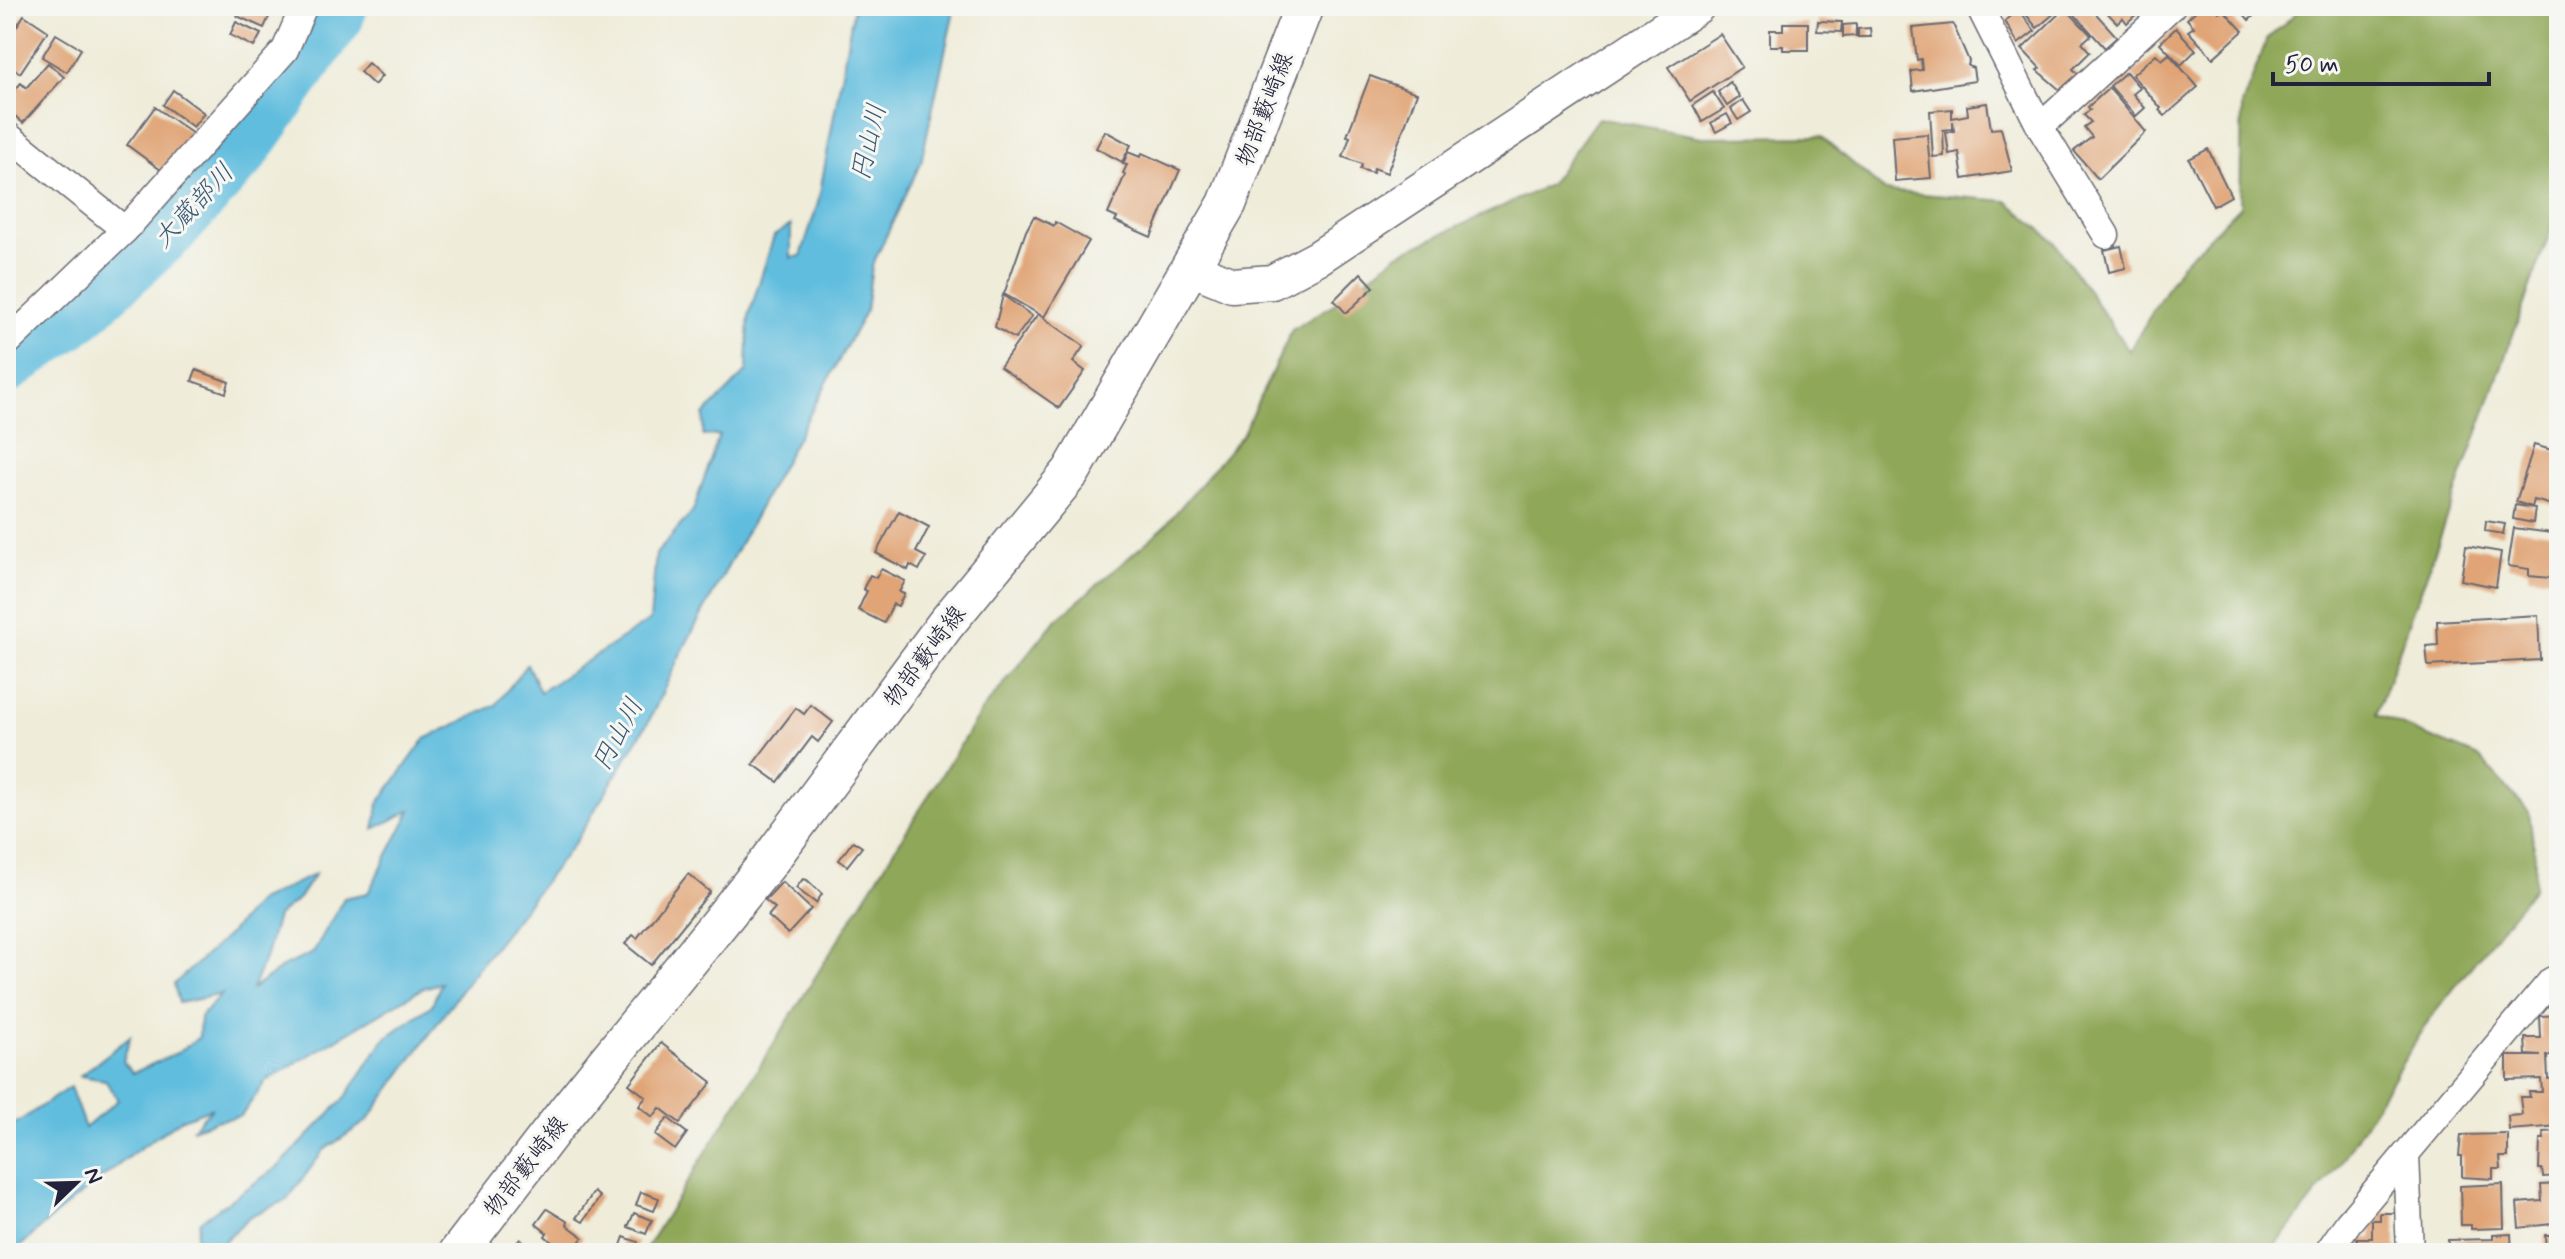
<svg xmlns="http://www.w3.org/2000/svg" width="2565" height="1259" viewBox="0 0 2565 1259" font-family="Mynerve,'Klee One',sans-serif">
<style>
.forest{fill:#8fa759;stroke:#58644a;stroke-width:2}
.water{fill:#60bdde;stroke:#41708c;stroke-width:2}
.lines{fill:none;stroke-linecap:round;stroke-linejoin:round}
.river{stroke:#60bdde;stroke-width:52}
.building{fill:#e0a476}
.minor-casing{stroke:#6a6972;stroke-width:29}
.tertiary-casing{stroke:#6a6972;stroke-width:37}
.secondary-casing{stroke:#6a6972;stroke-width:41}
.minor{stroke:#fff;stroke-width:26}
.tertiary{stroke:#fff;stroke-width:34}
.secondary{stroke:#fff;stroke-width:38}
.labels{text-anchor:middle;stroke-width:6;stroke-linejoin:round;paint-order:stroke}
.street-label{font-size:24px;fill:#22223b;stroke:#f6f6f2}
.water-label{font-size:26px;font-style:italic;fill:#385874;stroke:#f6f6f2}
</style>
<rect width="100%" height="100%" fill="#f6f6f2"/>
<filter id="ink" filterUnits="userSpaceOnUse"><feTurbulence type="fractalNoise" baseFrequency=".0125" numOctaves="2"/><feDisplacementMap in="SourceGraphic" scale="16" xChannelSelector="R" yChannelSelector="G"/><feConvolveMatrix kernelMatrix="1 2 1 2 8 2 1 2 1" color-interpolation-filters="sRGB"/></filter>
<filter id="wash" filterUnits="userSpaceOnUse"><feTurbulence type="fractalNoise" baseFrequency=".006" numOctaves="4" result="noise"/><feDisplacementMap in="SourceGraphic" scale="32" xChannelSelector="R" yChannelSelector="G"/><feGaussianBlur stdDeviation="1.8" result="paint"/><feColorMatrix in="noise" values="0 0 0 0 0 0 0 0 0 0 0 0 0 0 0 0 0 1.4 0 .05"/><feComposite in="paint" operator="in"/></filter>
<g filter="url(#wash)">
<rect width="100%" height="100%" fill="#efecd9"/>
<!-- forest -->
<path class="forest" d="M2304,6h255v201l-183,508 103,42 50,55 6,44 -1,31 -105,133 -89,144 -70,89h-1627l337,-540 74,-91 109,-94 79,-93 50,-105 45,-28 61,-48 151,-69 49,-67 104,19 119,-1 64,55 122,10 47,40 75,110 51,-85 60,-60 2,-101 25,-66z"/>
<!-- water -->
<path class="water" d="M854,6h101l-34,156 -49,104 -6,44 -186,345 -30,64 -74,122 -106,137 -103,143 -43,29 -37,50 -37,16 -38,37h-20l8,-32 79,-55 66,-68 39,-59 48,-34 9,-22 -18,5 -157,93 -25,35 -26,5 -23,8 20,-21 -30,11 -46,32 -80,63 -43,39h-7v-123l64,-43 15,41 33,-28 -13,-20 -25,-4 50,-39 -7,25 10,11 46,-21 20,-15 1,-20 22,-23 -43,9 -5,-19 56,-51 27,-31 58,-28 -16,24 -22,18 -11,40 -14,33 32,-23 29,-13 31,-55 24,-5 43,-83 -37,19 5,-26 46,-64 71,-34 31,-41 13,28 110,-72 6,-66 37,-43 26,-76 -16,1 1,-21 43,-44 2,-56 25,-79 17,-11v33l10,-2 17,-53z"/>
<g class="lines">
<!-- river -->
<path class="river" d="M6,368l69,-49 98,-89 68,-75 97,-138 4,-11"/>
</g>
<g id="blocks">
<!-- building -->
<g class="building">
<path d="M242,6h32l-10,22 -27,-12z"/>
<path d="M1841,6h26v1l-23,7z"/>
<path d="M2019,6h44l-26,22z"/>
<path d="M2067,6h22l28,31 -12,11z"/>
<path d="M2101,6h44l-18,17 -4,-5 -6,5z"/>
<path d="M2201,6h13l5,6 4,-3 20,22 -30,27 -25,-27 6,-4 -7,-8z"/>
<path d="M2237,6h28l-16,14z"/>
<path d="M2065,8l26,27 -9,8 8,9 -17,17 5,5 -18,16 -23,-20 3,-2 -18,-19z"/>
<path d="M2019,10l16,21 -17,13 -13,-23z"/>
<path d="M24,15l24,16 -28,42 -14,-10v-20z"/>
<path d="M1818,21l24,1 -1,10 -24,-1z"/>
<path d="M236,22l25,12 -7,13 -24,-12z"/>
<path d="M1783,23h25v27h-25v-4h-13v-16h13z"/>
<path d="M1856,24v12l-13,1v-12z"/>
<path d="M1953,24l16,37 -1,5 5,2 2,13 -62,10 -2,-20 11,-1 -1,-11 -4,1 -4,-32z"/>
<path d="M1870,28l1,9h-13v-8z"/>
<path d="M2176,28l20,22 -15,15 -21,-22z"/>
<path d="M56,34l25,15 -14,23 -25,-15z"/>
<path d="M1720,34l22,33 -52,34 -22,-34z"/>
<path d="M2156,54l6,6 7,-6 29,33 -33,29 -6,-6 2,-2 -29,-33z"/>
<path d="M48,63l16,14 -41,46 -17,-15v-8l15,-17 5,5z"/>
<path d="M368,63l14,13 -8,9 -14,-13z"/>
<path d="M2126,72l14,16 -7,6 12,14 -9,8 -26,-30z"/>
<path d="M1370,76l47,17 -30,80 -13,-5 -1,5 -13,-4 2,-5 -19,-7 7,-20 -3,-1z"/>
<path d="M1730,82l10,15 -13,9 -9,-14z"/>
<path d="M2109,88l37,44 -48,47 -24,-28 18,-14 -8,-10 7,-5 -7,-7 6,-5 -2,-3z"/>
<path d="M173,90l31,23 -11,14 -30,-22z"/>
<path d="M1713,92l11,17 -22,13 -9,-17z"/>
<path d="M1743,100l8,12 -13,8 -7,-11z"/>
<path d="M1987,103l4,26 10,-1 11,43 -49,8 -4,-27 -10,2 -3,-21 8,-2 -1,-10v8l-10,1 1,26 -11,1 -3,-46 22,-2v9l16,-3 -1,-9z"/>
<path d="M155,107l38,27 -28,39 -38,-28z"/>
<path d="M1727,114l5,9 -16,9 -5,-9z"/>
<path d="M1105,131l26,14 -9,17 -26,-14z"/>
<path d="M1927,134l4,44 -36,3 -3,-44z"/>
<path d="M2208,149l23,47 -18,10 -24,-47z"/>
<path d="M1128,152l12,5 2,-4 38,17 -29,67 -36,-16 2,-3 -9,-4 17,-39 -2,-2 4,-8 -4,-1z"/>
<path d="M1034,216l20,10 1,-4 34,19 -45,76 -40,-23 22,-63z"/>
<path d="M2121,246l5,22 -17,4 -5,-22z"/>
<path d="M1361,273l13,14 -28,26 -12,-13z"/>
<path d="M1003,295l29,21 -17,23 -20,-12z"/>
<path d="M1038,314l46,32 -11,16 12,9 -26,37 -59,-41z"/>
<path d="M196,370l33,12 -3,11 -34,-12z"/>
<path d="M2534,445l25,7v55l-25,-7 -2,7 -16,-5z"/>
<path d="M2515,505l20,3 -2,15 -20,-4z"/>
<path d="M899,511l30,16 -13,25 10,5 -7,13 -9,-5 -2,5 -32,-17z"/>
<path d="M2486,521l19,3 -2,10 -18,-3z"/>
<path d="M2514,528l45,6v29h-7l-1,15 -22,-2v-7l-21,-3z"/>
<path d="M2466,546l35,6 -5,35 -35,-7z"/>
<path d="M881,569l24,12 -6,11 5,2 -6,12 -5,-2 -9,19 -26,-13 9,-19 -4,-2 7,-14 6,3z"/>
<path d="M2538,615l2,45 -112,6 -2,-20 12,-1 -1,-24z"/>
<path d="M811,705l22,17 -15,20 -6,-5 -34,45 -25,-18 43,-56 8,6z"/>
<path d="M853,841l9,6 -15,19 -8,-6z"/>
<path d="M688,874l22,18 -59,73 -26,-21 8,-9 4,3z"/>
<path d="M803,879l4,1 15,14 -6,9 -20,-15z"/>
<path d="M782,882l29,27 -23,25 -20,-18 7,-8 -10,-8z"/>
<path d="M2559,1015v41h-12l1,23 11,-1v48l-50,4 -1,-14 14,-1 -2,-18h10l-1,-5h13l-1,-13 -34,1v-24h34l-15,-1 -1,-17h16l-1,-22z"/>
<path d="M661,1043l51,39 -32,41 -20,-15 -7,9 -14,-11 7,-9 -17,-13z"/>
<path d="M668,1118l19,15 -12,17 -20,-15z"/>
<path d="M2559,1131v45l-16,1 -1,-8h-3l1,-30h4l-1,-7z"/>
<path d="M2508,1134v23h-8l1,12h-8v10l-31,-2v-21h-3l2,-21z"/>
<path d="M2503,1184l1,44 -33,1v-4h-10l-1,-39z"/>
<path d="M2559,1184v39l-40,5 -2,-25 25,-2 -1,-16z"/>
<path d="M594,1192l6,5 -17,25 -7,-4z"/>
<path d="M641,1192l18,6 -5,13 -18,-6z"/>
<path d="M547,1209l21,13 -1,3 16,12 -12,15 -4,-3 -3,4h-26l13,-12 -6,-5 2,-3 -11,-9z"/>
<path d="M634,1213l18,7 -6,14 -18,-7z"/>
<path d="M2380,1213h16v40h-39v-15h15v-18h8z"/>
<path d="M2511,1234l1,19h-64v-13l45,-1v-4z"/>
<path d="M2545,1235h14v18h-13z"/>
<path d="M624,1237l14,5 -4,11 -15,-2z"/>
<path d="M520,1239l4,3 -2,3 11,8h-25z"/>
</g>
</g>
</g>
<g filter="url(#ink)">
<use href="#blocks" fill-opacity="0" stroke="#6a6972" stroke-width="2"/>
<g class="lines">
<!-- minor casing -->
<g class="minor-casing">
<g id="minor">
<path d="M1979,6l61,121 66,108"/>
<path d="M2040,127l132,-121"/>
<path d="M6,134l119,96 160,-180 19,-44"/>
<path d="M6,344l119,-114"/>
<path d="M2406,1154l4,99"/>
<path d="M2327,1253l21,-30 203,-242 8,-4"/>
</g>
</g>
<!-- tertiary casing -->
<g class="tertiary-casing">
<path id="tertiary" d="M1191,268l41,17 40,-3 47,-25 379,-251"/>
</g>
<!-- secondary casing -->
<g class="secondary-casing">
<path id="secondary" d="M458,1253l109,-142 200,-247 178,-239 126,-153 156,-268 77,-198"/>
</g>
<!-- minor -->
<use href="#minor" class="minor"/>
<!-- tertiary -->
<use href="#tertiary" class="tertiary"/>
<!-- secondary -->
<use href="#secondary" class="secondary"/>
</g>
</g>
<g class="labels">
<!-- street labels -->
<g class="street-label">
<text transform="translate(1264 109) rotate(-69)" y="8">物部藪崎線</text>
<text transform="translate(924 656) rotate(-53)" y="8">物部藪崎線</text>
<text transform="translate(525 1166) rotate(-52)" y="8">物部藪崎線</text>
</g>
<!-- water labels -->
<g class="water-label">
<text transform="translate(868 142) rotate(-77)" y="9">円山川</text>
<text transform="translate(193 205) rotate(-47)" y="9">大蔵部川</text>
<text transform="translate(617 734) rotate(-62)" y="9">円山川</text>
</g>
</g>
<!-- margin -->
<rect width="2565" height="1259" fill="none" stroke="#f6f6f2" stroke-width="32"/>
<!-- north arrow -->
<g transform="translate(76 1183) rotate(67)" stroke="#f6f6f2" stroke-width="6" paint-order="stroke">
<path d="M0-6L14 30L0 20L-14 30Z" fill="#22223b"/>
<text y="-12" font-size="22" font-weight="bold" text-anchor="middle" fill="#22223b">N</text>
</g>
<!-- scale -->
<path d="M2273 72v12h216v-12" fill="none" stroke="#22223b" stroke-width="4"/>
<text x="2285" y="72" font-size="24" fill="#22223b" stroke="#f6f6f2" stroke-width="6" paint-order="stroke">50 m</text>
</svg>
